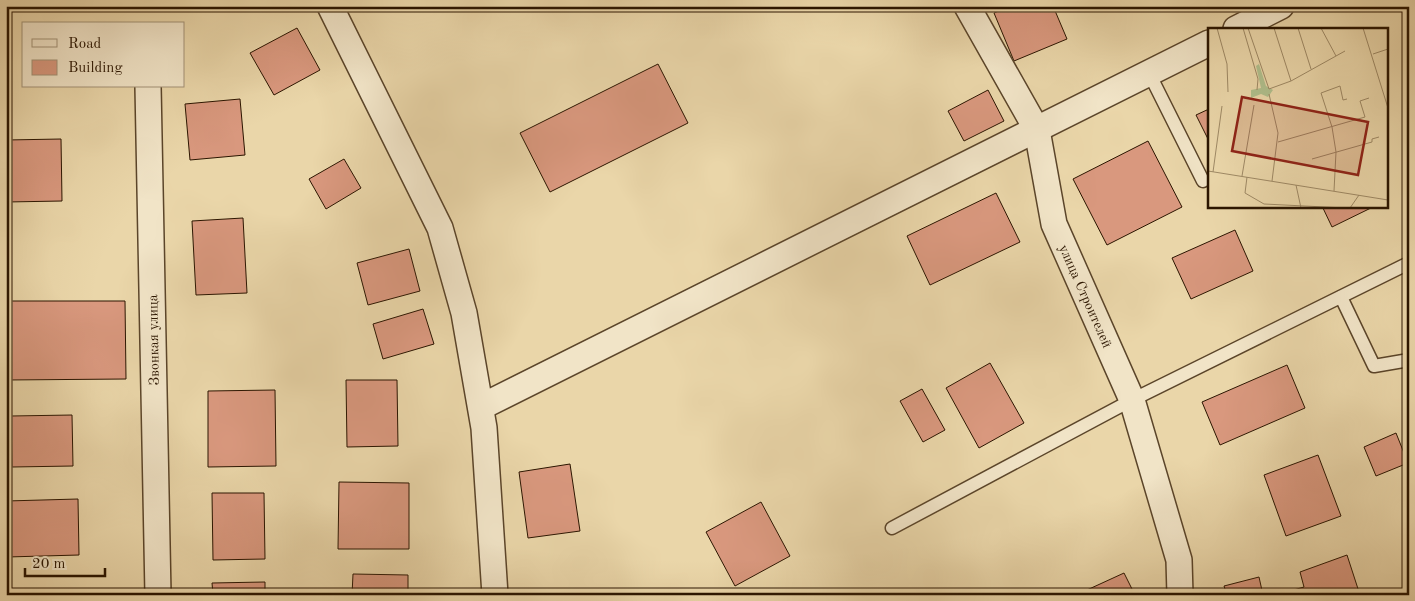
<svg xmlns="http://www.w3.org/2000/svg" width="1415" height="601" viewBox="0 0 1415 601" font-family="'Old Standard TT',serif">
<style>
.building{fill:#d9987e;stroke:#2b1500}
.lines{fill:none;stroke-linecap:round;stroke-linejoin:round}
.service-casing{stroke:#5b452a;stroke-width:15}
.minor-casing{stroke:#5b452a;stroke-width:28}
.service{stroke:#f1e4c7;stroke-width:12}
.minor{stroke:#f1e4c7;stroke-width:25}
.labels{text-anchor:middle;stroke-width:4.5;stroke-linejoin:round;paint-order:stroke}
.street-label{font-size:14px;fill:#2b1500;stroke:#f1e4c7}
.inset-road{fill:none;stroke:#9e8965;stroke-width:1}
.view{fill:#8f2418;fill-opacity:0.15;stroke:#8f2418;stroke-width:2.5}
.inset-edge{fill:none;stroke:#2b1500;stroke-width:2.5}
</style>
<rect width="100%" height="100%" fill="#ead6a9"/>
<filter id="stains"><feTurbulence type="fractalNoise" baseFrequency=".004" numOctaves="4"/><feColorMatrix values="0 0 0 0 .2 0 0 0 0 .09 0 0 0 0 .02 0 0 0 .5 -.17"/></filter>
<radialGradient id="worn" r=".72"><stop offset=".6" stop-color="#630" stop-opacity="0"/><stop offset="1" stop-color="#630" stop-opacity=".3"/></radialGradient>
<!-- building -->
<g class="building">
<path d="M1011,6h42l14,33 -53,22 -20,-48z"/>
<path d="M297,28l23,42 -46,25 -24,-42z"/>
<path d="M658,64l30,59 -138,69 -30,-59z"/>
<path d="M988,90l16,31 -40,20 -16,-30z"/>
<path d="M240,99l5,56 -55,5 -5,-56z"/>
<path d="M1209,109v32l-13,-26z"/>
<path d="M61,139l1,62 -56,1v-62z"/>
<path d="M1148,141l34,66 -75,38 -34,-66z"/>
<path d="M344,159l17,29 -35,21 -17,-30z"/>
<path d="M996,193l24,49 -90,43 -23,-49z"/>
<path d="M1322,206h53l-43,21z"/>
<path d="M243,218l4,75 -51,2 -4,-74z"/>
<path d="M1235,230l18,41 -62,28 -19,-41z"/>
<path d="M409,249l11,42 -52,14 -11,-42z"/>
<path d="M6,301h119l1,78 -120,1z"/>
<path d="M423,309l11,35 -51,15 -10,-35z"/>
<path d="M990,363l34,60 -45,25 -33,-60z"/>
<path d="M1287,365l18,43 -85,37 -18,-43z"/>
<path d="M346,380h51l1,66 -51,1z"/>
<path d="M922,389l23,41 -22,12 -23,-41z"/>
<path d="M275,390l1,76 -68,1v-76z"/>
<path d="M72,415l1,51 -61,1 -1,-51z"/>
<path d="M1396,433l12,30 -32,13 -12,-29z"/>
<path d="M1318,455l23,61 -55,20 -22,-61z"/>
<path d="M570,464l10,67 -52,7 -9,-66z"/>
<path d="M339,482l70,1v66h-71z"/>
<path d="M212,493h52l1,66 -52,1z"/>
<path d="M78,499l1,56 -72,2 -1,-56z"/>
<path d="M761,502l29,54 -55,30 -29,-54z"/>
<path d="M1347,555l13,40h-69l-1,-4 14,-4 -4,-15z"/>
<path d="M1124,573l11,22h-59z"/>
<path d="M353,574l55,1v20h-56z"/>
<path d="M1259,577l4,18h-36l-3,-9z"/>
<path d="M265,582v13h-52l-1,-12z"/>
</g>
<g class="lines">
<!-- service casing -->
<g class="service-casing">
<g id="service">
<path d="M1149,73l54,108"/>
<path d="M1341,297l33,69 35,-6"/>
<path d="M892,528l240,-128 277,-137"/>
</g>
</g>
<!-- minor casing -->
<g class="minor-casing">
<g id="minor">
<path d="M330,6l110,222 24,85 20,115 11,167"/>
<path d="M967,6l70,124 17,94 78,176 47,160 1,35"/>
<path d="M1236,29l45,-23"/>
<path d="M148,86l10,509"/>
<path d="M481,407l728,-364"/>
</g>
</g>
<!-- service -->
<use href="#service" class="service"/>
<!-- minor -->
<use href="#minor" class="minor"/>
</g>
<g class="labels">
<!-- street labels -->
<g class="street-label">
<text transform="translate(1086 296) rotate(66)" y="5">улица Строителей</text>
<text transform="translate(153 340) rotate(-91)" y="5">Звонкая улица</text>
</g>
</g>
<!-- overview -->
<g transform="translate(1208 28)">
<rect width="180" height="180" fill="#ead6a9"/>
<path d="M51,36l7,22 7,4 -5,7 -7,-3 -10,4v-8l10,-2 -5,-22z" fill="#b0bf8d"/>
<path class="inset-road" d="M9,0l10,36 1,28M35,0l15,51 -1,11M40,0l21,61 22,-8 54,-30M66,0l17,53M90,0l13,41M113,0l15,28M155,0l25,80M165,26l15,-5M61,66l9,39 -6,48M70,114l87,-25 -5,-16 9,-3M104,131l60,-17v-3l7,-2M0,143l180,29M5,144l9,-66M34,148l12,-71M39,149l-2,16 19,11 81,4M88,157l5,23M126,163l2,-39 -4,-25 -11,-34 19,-7 3,14 4,-1M142,180l9,-13"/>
<path class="view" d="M34,69l126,25 -10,53 -126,-24z"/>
<rect width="180" height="180" class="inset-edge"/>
</g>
<!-- margin -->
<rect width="1415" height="601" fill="none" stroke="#ead6a9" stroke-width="25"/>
<rect x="8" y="8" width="1400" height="586" fill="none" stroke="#2b1500" stroke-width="2.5"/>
<rect x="12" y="12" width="1390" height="576" fill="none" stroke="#2b1500"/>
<!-- legend -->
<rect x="22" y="22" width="162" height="65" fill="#f1e4c7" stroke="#a29177"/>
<rect x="32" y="39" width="25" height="8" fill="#f1e4c7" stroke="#a29177"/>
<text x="68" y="48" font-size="15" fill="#2b1500">Road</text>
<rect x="32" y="60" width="25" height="15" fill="#d9987e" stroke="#a29177"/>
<text x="68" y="72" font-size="15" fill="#2b1500">Building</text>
<!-- scale -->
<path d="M25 568v8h80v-8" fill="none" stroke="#2b1500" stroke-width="2.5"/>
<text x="32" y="568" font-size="15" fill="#2b1500" stroke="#f1e4c7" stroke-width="4" paint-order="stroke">20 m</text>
<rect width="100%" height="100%" filter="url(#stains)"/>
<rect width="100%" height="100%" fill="url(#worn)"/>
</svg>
